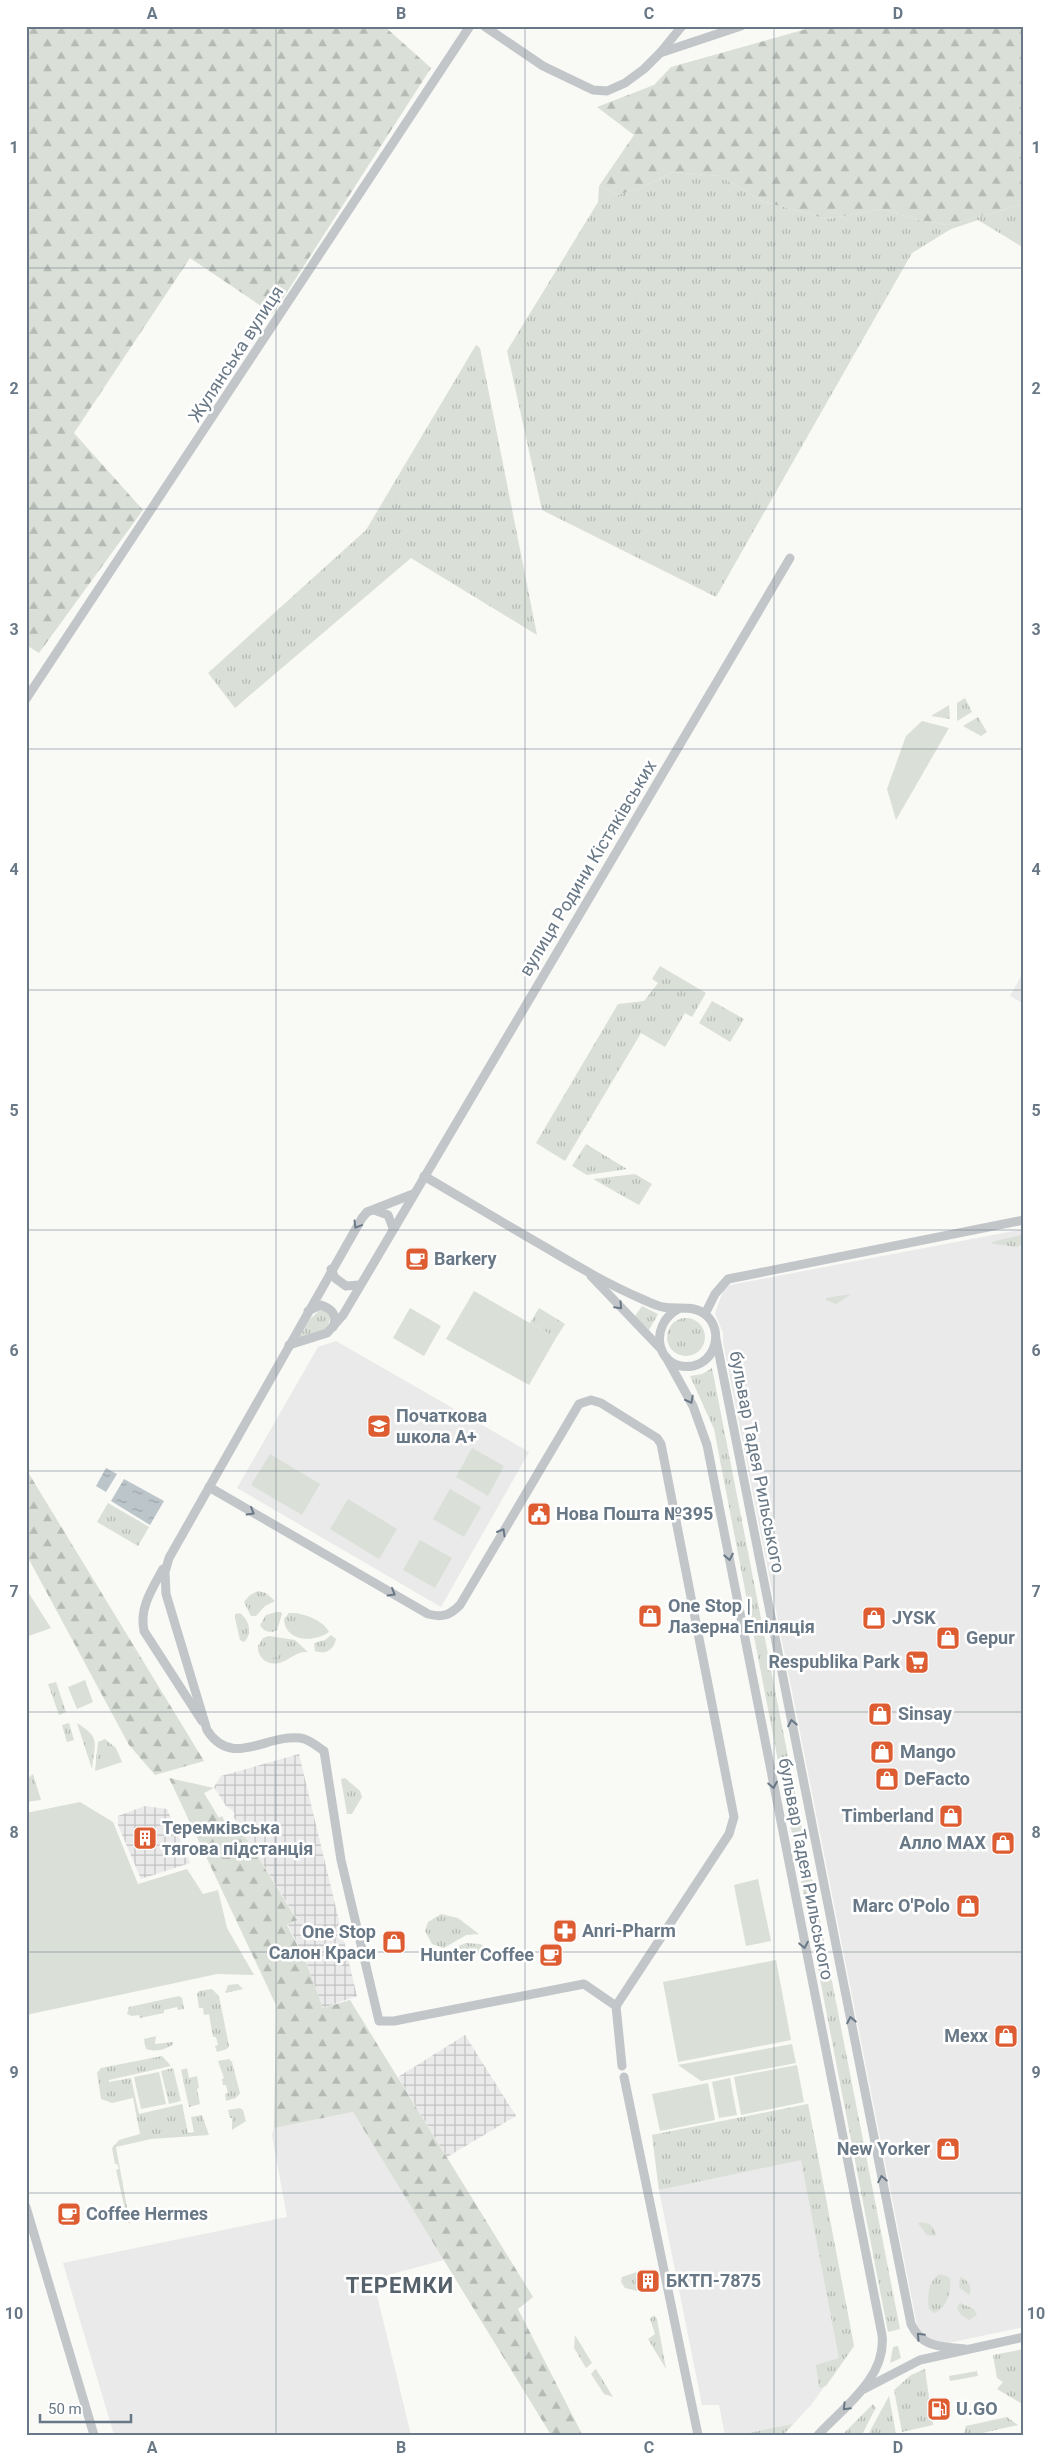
<svg xmlns="http://www.w3.org/2000/svg" width="1050" height="2461" viewBox="0 0 1050 2461" font-family="Roboto,sans-serif">
<style>
.built{fill:#e9eae9}
.industrial{fill:url(#industrial-grid)}
.grass{fill:url(#grass-tufts)}
.forest{fill:url(#forest-firs)}
.park{fill:#dadfd7}
.water{fill:url(#water-ripples)}
.lines{fill:none;stroke-linecap:round;stroke-linejoin:round}
.minor{stroke:#c2c6c9;stroke-width:9}
.oneway{stroke:#697886}
.grid{fill:none;stroke:#697886;stroke-width:1;stroke-opacity:0.55}
.labels{text-anchor:middle;stroke-width:5;stroke-linejoin:round;paint-order:stroke}
.street-label{font-size:18px;fill:#697886;stroke:#fff}
.poi-label{font-size:18px;font-weight:bold;fill:#697886;stroke:#fff;text-anchor:start}
.district-label{font-size:22px;font-weight:bold;letter-spacing:1px;fill:#56626b;stroke:#fff}
.neatline{fill:none;stroke:#697886;stroke-width:2}
.grid-label{font-size:16px;text-anchor:middle;font-weight:bold;fill:#697886}
</style>
<defs>
<pattern id="industrial-grid" width="8" height="8" patternUnits="userSpaceOnUse" patternTransform="scale(1.25)"><rect width="8" height="8" fill="#e9eae9"/><path d="M0 4h8M4 0v8" fill="none" stroke="#c1c2c2"/></pattern>
<pattern id="grass-tufts" width="24" height="20" patternUnits="userSpaceOnUse" patternTransform="scale(1.25)"><rect width="24" height="20" fill="#dadfd7"/><path d="M3 7l-1-3M5 7V3M7 7l1-3M15 17l-1-3M17 17v-4M19 17l1-3" fill="none" stroke="#b5bab4"/></pattern>
<pattern id="forest-firs" width="22" height="20" patternUnits="userSpaceOnUse" patternTransform="scale(1.25)"><rect width="22" height="20" fill="#dadfd7"/><path d="M5 1l3.5 6h-7zM16 11l3.5 6h-7z" fill="#b5bab4"/></pattern>
<pattern id="water-ripples" width="26" height="14" patternUnits="userSpaceOnUse" patternTransform="scale(1.25)"><rect width="26" height="14" fill="#bbc5ca"/><path d="M2 4q2-2 4 0t4 0M15 11q2-2 4 0t4 0" fill="none" stroke="#9ca5aa"/></pattern>
</defs>
<rect width="100%" height="100%" fill="#f9f9f6"/>
<!-- built -->
<g class="built">
<path d="M1024,971v33l-14,-8z"/>
<path d="M1024,1229v1098l-76,16 -20,-4 -10,-9 -195,-988v-9l-8,-20 10,-27z"/>
<path d="M336,1341l193,111 -88,155 -204,-119 81,-141z"/>
<path d="M808,2104l46,242 -43,59 -28,30h-58l-6,-30h-17l-43,-215 -7,-55z"/>
<path d="M353,2112l91,148 -71,19 38,156h-297l-51,-172 224,-46 -15,-82 2,-7z"/>
</g>
<!-- industrial -->
<g class="industrial">
<path d="M299,1754l58,242 -34,12 -17,-47 -18,-36 9,-6 -64,-103 2,-1 -3,-5 -6,-4 -12,-19 7,-11z"/>
<path d="M145,1806l22,3 23,54 -49,16 -23,-54v-9z"/>
<path d="M465,2035l51,81 -69,41 -49,-80z"/>
</g>
<!-- grass -->
<g class="grass">
<path d="M673,172l47,4 42,25 65,18 55,-10 36,11 30,5 76,-21v44l-46,-28 -27,9 -39,24 -196,344 -174,-87 -35,-159 91,-149 1,-16 19,9 25,-8z"/>
<path d="M476,345l4,3 57,287 -126,-77 -176,150 -27,-35 158,-143z"/>
<path d="M965,698l7,14 -15,9v-18z"/>
<path d="M949,705l1,14 -19,-3z"/>
<path d="M978,717l9,15 -6,4 -18,-10z"/>
<path d="M660,966l46,27 -14,24 -7,-4 -20,34 -24,-14 -76,128 -29,-18 82,-139 26,-3 14,-18 -6,-4z"/>
<path d="M712,1001l32,18 -14,23 -31,-19z"/>
<path d="M586,1144l41,25 -40,6 -15,-9z"/>
<path d="M635,1174l17,10 -13,21 -46,-26z"/>
<path d="M1021,1235l3,1v7l-7,4 -24,-3 -1,-2z"/>
<path d="M851,1294l-15,10 -10,-4v-2z"/>
<path d="M642,1306l16,8 -9,16 -14,-14z"/>
<path d="M539,1308l26,16 -9,14 -26,-15z"/>
<path d="M321,1309l9,5c1,19 -16,20 -31,24l11,-19z"/>
<circle cx="686" cy="1337" r="19"/>
<path d="M712,1368l188,961 -12,3 -174,-903 -24,-53 12,-2z"/>
<path d="M108,1503l41,24 -11,19 -41,-24z"/>
<path d="M258,1591l8,2 9,8 -10,5 -9,10h-5l-7,-14 6,-7z"/>
<path d="M276,1612h5l1,2 -5,16c-7,4 -14,1 -17,-5l6,-10z"/>
<path d="M240,1613c9,7 13,20 4,29l-4,-2 -5,-22v-4z"/>
<path d="M289,1613c13,-1 34,7 40,19 -15,11 -44,10 -45,-13z"/>
<path d="M331,1635l5,4c-2,11 -11,16 -21,12l-1,-8 11,-3z"/>
<path d="M269,1636l26,4 13,12c-12,-1 -18,8 -29,11 -12,3 -22,-6 -21,-17l5,-8z"/>
<path d="M56,1682l10,30 -7,3 -11,-31z"/>
<path d="M69,1723l5,17 -7,2 -5,-17z"/>
<path d="M77,1723c24,15 18,19 15,46z"/>
<path d="M105,1739l11,9 6,14 -27,9 3,-29z"/>
<path d="M33,1774l8,26 -15,2v-22z"/>
<path d="M345,1778l15,13 2,6 -10,17h-5l-6,-35z"/>
<path d="M441,1914l17,4 21,16 -13,1 -22,13 -12,-4 -7,-13 3,-9z"/>
<path d="M466,1943l14,1 12,7 -6,5 -12,-1 -12,5 -6,-5v-8z"/>
<path d="M238,1984l5,5 -18,4 3,-8z"/>
<path d="M212,1989l7,7 10,50 -2,3 -10,3 -2,-6 3,-1 -2,-8h-3l-4,-23 -5,1 -1,-7h-4l-2,-14 2,-3z"/>
<path d="M179,1996l3,2 2,11 -6,1 -1,-3 -13,3v3l-24,5 -1,-3 -7,1 -5,-2 2,-7z"/>
<path d="M156,2036l-1,8 18,-2v2c-6,6 -20,8 -27,5l-2,-10z"/>
<path d="M162,2056l9,10 -62,14v2l22,-4 8,36 43,-10 6,29 6,-1 -3,-15 11,-2 7,20 -58,4 -35,8 14,77 -2,-2 -12,-52 3,-1 -2,-5h-2l-3,-16 7,-8 21,-6 -7,-36 -21,5 -11,-4 -4,-26 4,-5z"/>
<path d="M229,2059l3,3 8,31 -4,5 -10,3 -1,-7 3,-1 -2,-8h-3l-1,-6 2,-1 -6,-17z"/>
<path d="M173,2068l8,33 -12,3 -8,-33z"/>
<path d="M187,2068l2,10 8,-2 2,12 -2,1 3,15 -11,3 -8,-37z"/>
<path d="M808,2104l46,242 -28,40 -7,2 -3,-23 23,-7 -38,-198 -142,30 -7,-55z"/>
<path d="M240,2108l3,2 3,11 -14,9v-12h-2l-2,-8z"/>
<path d="M918,2223c10,-2 17,3 18,13l-9,-1z"/>
<path d="M637,2272l5,20 -17,-4 -4,-6 1,-5z"/>
<path d="M940,2274l9,3c4,12 -2,32 -15,36l-5,-4c-2,-12 -1,-29 11,-35z"/>
<path d="M960,2277c8,3 13,10 9,18l-10,-8z"/>
<path d="M960,2303l14,6 3,6 -8,5 -8,-5 -4,-7z"/>
<path d="M654,2315l3,4 9,50 -18,-30 7,-5 -5,-15z"/>
<path d="M575,2335l17,28 -6,5 -12,-20z"/>
<path d="M898,2346l3,12 -11,5 3,-16z"/>
<path d="M1024,2349v56l-27,-16 6,-7 -6,-4 -4,-23z"/>
<path d="M596,2369l17,28 -9,-3 -13,-20z"/>
<path d="M925,2369l8,56 -31,7 -8,-42 17,-15z"/>
<path d="M977,2371l1,5 -28,5 -1,-5z"/>
<path d="M889,2396l7,38 -28,1 1,-2z"/>
<path d="M873,2404l3,4 -2,3 -12,24h-20z"/>
<path d="M1007,2417l11,8 -45,10 -9,-2 2,-7z"/>
<path d="M793,2424l-10,11h-44z"/>
</g>
<!-- forest -->
<g class="forest">
<path d="M26,26h358l47,42 -158,246 -83,-56 -116,175 69,77 -104,143 -13,-8z"/>
<path d="M817,26h207v178l-76,21 -30,-5 -36,-11 -55,10 -65,-18 -42,-25 -47,-4 -30,15 -25,8 -19,-9 35,-51 -37,-28 57,-22 17,-18z"/>
<path d="M26,1469l178,292 -49,14 -26,-30 -103,-191z"/>
<path d="M169,1778l45,10 -10,5 15,25 3,-2 6,12 9,-5 60,97 -10,5 19,37 17,46 27,-8 183,297 -15,12 64,125 -31,1 -198,-323 -79,16 2,-123z"/>
</g>
<!-- park -->
<g class="park">
<path d="M922,721l27,7 -53,92 -9,-31 19,-53z"/>
<path d="M474,1291l82,47 -27,47 -83,-46z"/>
<path d="M410,1308l31,18 -17,30 -31,-18z"/>
<path d="M472,1448l32,18 -16,30 -32,-19z"/>
<path d="M270,1454l50,30 -18,31 -51,-30z"/>
<path d="M450,1489l31,18 -17,30 -31,-18z"/>
<path d="M348,1499l49,30 -18,30 -49,-30z"/>
<path d="M420,1540l32,18 -17,30 -32,-18z"/>
<path d="M26,1589l25,39 -25,9z"/>
<path d="M298,1618l15,5 2,5 -3,8 -10,-1 -8,-6v-7z"/>
<circle cx="273" cy="1649" r="9"/>
<path d="M85,1680l8,22 -16,7 -9,-22z"/>
<path d="M80,1802l33,20 25,62 49,-15 16,25 15,-4 9,38 27,47 -37,-1 -191,41v-202z"/>
<path d="M758,1879l13,62 -25,5 -12,-61z"/>
<circle cx="443" cy="1930" r="9"/>
<path d="M776,1960l15,80 -113,22 -15,-80z"/>
<path d="M792,2044l4,19 -95,18 -23,-16z"/>
<path d="M797,2065l7,37 -63,13 -7,-38z"/>
<path d="M159,2072l7,32 -25,5 -7,-32z"/>
<path d="M730,2078l7,37 -18,3 -7,-36z"/>
<path d="M708,2083l7,37 -55,11 -8,-37z"/>
</g>
<!-- water -->
<g class="water">
<path d="M106,1468l11,6 -11,18 -10,-6z"/>
<path d="M124,1479l40,22 -14,24 -39,-24z"/>
</g>
<g class="lines">
<!-- minor -->
<g class="minor">
<path d="M484,26l59,40 50,24 14,1 18,-8 19,-14 16,-16 81,-27"/>
<path d="M660,53l22,-27"/>
<path d="M26,699l444,-673"/>
<path d="M424,1176c41,24 81,48 121,71 32,19 64,38 97,52 7,3 14,7 21,8 15,3 32,-3 44,9 16,15 9,45 -14,50 -36,6 -46,-40 -15,-57"/>
<path d="M413,1194l-46,18 -5,6 -193,340 -4,14 1,22 41,136c25,39 59,4 93,8 9,1 17,8 24,13l17,109 38,161h15l190,-37 32,22 6,60"/>
<path d="M374,1210l14,5 5,13"/>
<path d="M331,1269l4,9 11,8 14,-1"/>
<path d="M591,1276l69,72"/>
<path d="M308,1311l13,-6c11,4 17,10 12,22"/>
<path d="M705,1314l10,-20 13,-15 296,-59"/>
<path d="M716,1339l195,985c12,25 30,22 54,25"/>
<path d="M289,1345l38,-12 16,-18 447,-757"/>
<path d="M666,1357l27,49 14,39 175,890c5,42 -38,72 -64,100"/>
<path d="M209,1487l219,127c15,4 22,1 32,-9l119,-201 12,-4 10,3 56,35 4,6 73,373 -5,17 -113,172"/>
<path d="M163,1569c-11,20 -24,39 -19,62l58,90"/>
<path d="M624,2077l74,358"/>
<path d="M26,2207l68,228"/>
<path d="M864,2389l56,-29 104,-23"/>
</g>
</g>
<!-- one-way arrows -->
<defs><path id="oneway-chevron" d="M-2-3.5L2.5 0L-2 3.5" fill="none" stroke-width="1.6" stroke-linecap="round" stroke-linejoin="round" transform="scale(1.25)"/></defs>
<g class="oneway">
<use href="#oneway-chevron" transform="translate(357 1225) rotate(121)"/>
<use href="#oneway-chevron" transform="translate(619 1306) rotate(47)"/>
<use href="#oneway-chevron" transform="translate(690 1400) rotate(62)"/>
<use href="#oneway-chevron" transform="translate(251 1512) rotate(30)"/>
<use href="#oneway-chevron" transform="translate(502 1532) rotate(-60)"/>
<use href="#oneway-chevron" transform="translate(729 1557) rotate(79)"/>
<use href="#oneway-chevron" transform="translate(392 1593) rotate(30)"/>
<use href="#oneway-chevron" transform="translate(792 1723) rotate(-101)"/>
<use href="#oneway-chevron" transform="translate(773 1785) rotate(79)"/>
<use href="#oneway-chevron" transform="translate(804 1945) rotate(79)"/>
<use href="#oneway-chevron" transform="translate(851 2020) rotate(-101)"/>
<use href="#oneway-chevron" transform="translate(882 2179) rotate(-101)"/>
<use href="#oneway-chevron" transform="translate(920 2336) rotate(-133)"/>
<use href="#oneway-chevron" transform="translate(846 2407) rotate(135)"/>
</g>
<!-- grid -->
<path class="grid" d="M276,26v2409M525,26v2409M774,26v2409M26,268h998M26,509h998M26,749h998M26,990h998M26,1230h998M26,1471h998M26,1712h998M26,1952h998M26,2193h998"/>
<!-- icons -->
<defs>
<g id="cafe-square" transform="scale(1.25)"><rect x="-9" y="-9" width="18" height="18" rx="4" fill="#de5c31" stroke="#fff"/><path d="M-5.5-4.5H6V0H3Q3 3.5 0 3.5H-2.5Q-5.5 3.5-5.5 0ZM3-3.2v2h1.7v-2ZM-6 4.5H4V6H-6Z" fill="#fff"/></g>
<g id="school-square" transform="scale(1.25)"><rect x="-9" y="-9" width="18" height="18" rx="4" fill="#de5c31" stroke="#fff"/><path d="M0-5L7-2L0 1L-7-2ZM-4 1L0 2.5L4 1V4Q0 6-4 4Z" fill="#fff"/></g>
<g id="civic-square" transform="scale(1.25)"><rect x="-9" y="-9" width="18" height="18" rx="4" fill="#de5c31" stroke="#fff"/><path d="M-.6-6.5H3V-4.5H.6V-3L4-1V1h2V6H-6V1h2V-1L-.6-3ZM-1.2 2.5V6h2.4V2.5Z" fill="#fff"/></g>
<g id="shop-square" transform="scale(1.25)"><rect x="-9" y="-9" width="18" height="18" rx="4" fill="#de5c31" stroke="#fff"/><path d="M-5-2.5h2.3a2.7 3.5 0 0 1 5.4 0H5L5.5 6h-11ZM-1.5-2.5h3a1.5 2.3 0 0 0-3 0Z" fill="#fff"/></g>
<g id="supermarket-square" transform="scale(1.25)"><rect x="-9" y="-9" width="18" height="18" rx="4" fill="#de5c31" stroke="#fff"/><path d="M-6-5.5h2.5l.6 2H6L4.5 2H-2.5L-4.4-4H-6ZM-1.5 3.2a1.3 1.3 0 1 0 .1 0ZM3 3.2a1.3 1.3 0 1 0 .1 0Z" fill="#fff"/></g>
<g id="building-square" transform="scale(1.25)"><rect x="-9" y="-9" width="18" height="18" rx="4" fill="#de5c31" stroke="#fff"/><path d="M-4-6H4V6H1V3H-1V6H-4ZM-2.5-4.3h1.7v1.8h-1.7ZM.8-4.3h1.7v1.8H.8ZM-2.5-1h1.7V.8h-1.7ZM.8-1h1.7V.8H.8Z" fill="#fff"/></g>
<g id="pharmacy-square" transform="scale(1.25)"><rect x="-9" y="-9" width="18" height="18" rx="4" fill="#de5c31" stroke="#fff"/><path d="M-2-6h4v4h4v4h-4v4h-4v-4h-4v-4h4Z" fill="#fff"/></g>
<g id="fuel-square" transform="scale(1.25)"><rect x="-9" y="-9" width="18" height="18" rx="4" fill="#de5c31" stroke="#fff"/><path d="M-5.5-6h7V0h2V4h1.3V-2.5L3-4.5l.8-.8L6-3V5H2.5V1h-1V6h-7ZM-4.2-4.7v3.2H.2V-4.7Z" fill="#fff"/></g>
</defs>
<g fill-rule="evenodd">
<use href="#cafe-square" x="417" y="1259"/>
<use href="#school-square" x="379" y="1426"/>
<use href="#civic-square" x="539" y="1514"/>
<use href="#shop-square" x="650" y="1616"/>
<use href="#shop-square" x="874" y="1618"/>
<use href="#shop-square" x="948" y="1638"/>
<use href="#supermarket-square" x="917" y="1662"/>
<use href="#shop-square" x="880" y="1714"/>
<use href="#shop-square" x="882" y="1752"/>
<use href="#shop-square" x="887" y="1779"/>
<use href="#shop-square" x="951" y="1816"/>
<use href="#building-square" x="145" y="1838"/>
<use href="#shop-square" x="1003" y="1843"/>
<use href="#shop-square" x="968" y="1906"/>
<use href="#pharmacy-square" x="565" y="1931"/>
<use href="#shop-square" x="394" y="1942"/>
<use href="#cafe-square" x="551" y="1955"/>
<use href="#shop-square" x="1006" y="2036"/>
<use href="#shop-square" x="948" y="2149"/>
<use href="#cafe-square" x="69" y="2214"/>
<use href="#building-square" x="648" y="2281"/>
<use href="#fuel-square" x="939" y="2409"/>
</g>
<g class="labels">
<!-- street labels -->
<g class="street-label">
<text transform="translate(236 354) rotate(-57)" y="6">Жулянська вулиця</text>
<text transform="translate(588 868) rotate(-59)" y="6">вулиця Родини Кістяківських</text>
<text transform="translate(757 1462) rotate(79)" y="6">бульвар Тадея Рильського</text>
<text transform="translate(806 1869) rotate(79)" y="6">бульвар Тадея Рильського</text>
</g>
<!-- poi labels -->
<g class="poi-label">
<text x="434" y="1265">Barkery</text>
<text x="396" y="1422">Початкова<tspan x="396" dy="21">школа А+</tspan></text>
<text x="556" y="1520">Нова Пошта №395</text>
<text x="668" y="1612">One Stop |<tspan x="668" dy="21">Лазерна Епіляція</tspan></text>
<text x="892" y="1624">JYSK</text>
<text x="966" y="1644">Gepur</text>
<text x="900" y="1668" text-anchor="end">Respublika Park</text>
<text x="898" y="1720">Sinsay</text>
<text x="900" y="1758">Mango</text>
<text x="904" y="1785">DeFacto</text>
<text x="934" y="1822" text-anchor="end">Timberland</text>
<text x="162" y="1834">Теремківська<tspan x="162" dy="21">тягова підстанція</tspan></text>
<text x="986" y="1849" text-anchor="end">Алло MAX</text>
<text x="950" y="1912" text-anchor="end">Marc O'Polo</text>
<text x="582" y="1937">Anri-Pharm</text>
<text x="376" y="1938" text-anchor="end">One Stop<tspan x="376" dy="21">Салон Краси</tspan></text>
<text x="534" y="1961" text-anchor="end">Hunter Coffee</text>
<text x="988" y="2042" text-anchor="end">Mexx</text>
<text x="930" y="2155" text-anchor="end">New Yorker</text>
<text x="86" y="2220">Coffee Hermes</text>
<text x="666" y="2287">БКТП-7875</text>
<text x="956" y="2415">U.GO</text>
</g>
<!-- district labels -->
<g class="district-label">
<text x="400" y="2293">ТЕРЕМКИ</text>
</g>
</g>
<!-- border -->
<rect width="1050" height="2461" fill="none" stroke="#ffffff" stroke-width="55"/>
<!-- scale -->
<path d="M40 2414v8h91v-8" fill="none" stroke="#697886" stroke-width="2.5"/>
<text x="48" y="2414" font-size="15" fill="#697886" stroke="#ffffff" stroke-width="4" paint-order="stroke">50 m</text>
<rect x="28" y="28" width="994" height="2406" class="neatline"/>
<g class="grid-label">
<text x="152" y="19">A</text>
<text x="401" y="19">B</text>
<text x="649" y="19">C</text>
<text x="898" y="19">D</text>
<text x="14" y="153">1</text>
<text x="1036" y="153">1</text>
<text x="14" y="394">2</text>
<text x="1036" y="394">2</text>
<text x="14" y="635">3</text>
<text x="1036" y="635">3</text>
<text x="14" y="875">4</text>
<text x="1036" y="875">4</text>
<text x="14" y="1116">5</text>
<text x="1036" y="1116">5</text>
<text x="14" y="1356">6</text>
<text x="1036" y="1356">6</text>
<text x="14" y="1597">7</text>
<text x="1036" y="1597">7</text>
<text x="14" y="1838">8</text>
<text x="1036" y="1838">8</text>
<text x="14" y="2078">9</text>
<text x="1036" y="2078">9</text>
<text x="14" y="2319">10</text>
<text x="1036" y="2319">10</text>
<text x="152" y="2453">A</text>
<text x="401" y="2453">B</text>
<text x="649" y="2453">C</text>
<text x="898" y="2453">D</text>
</g>
</svg>
